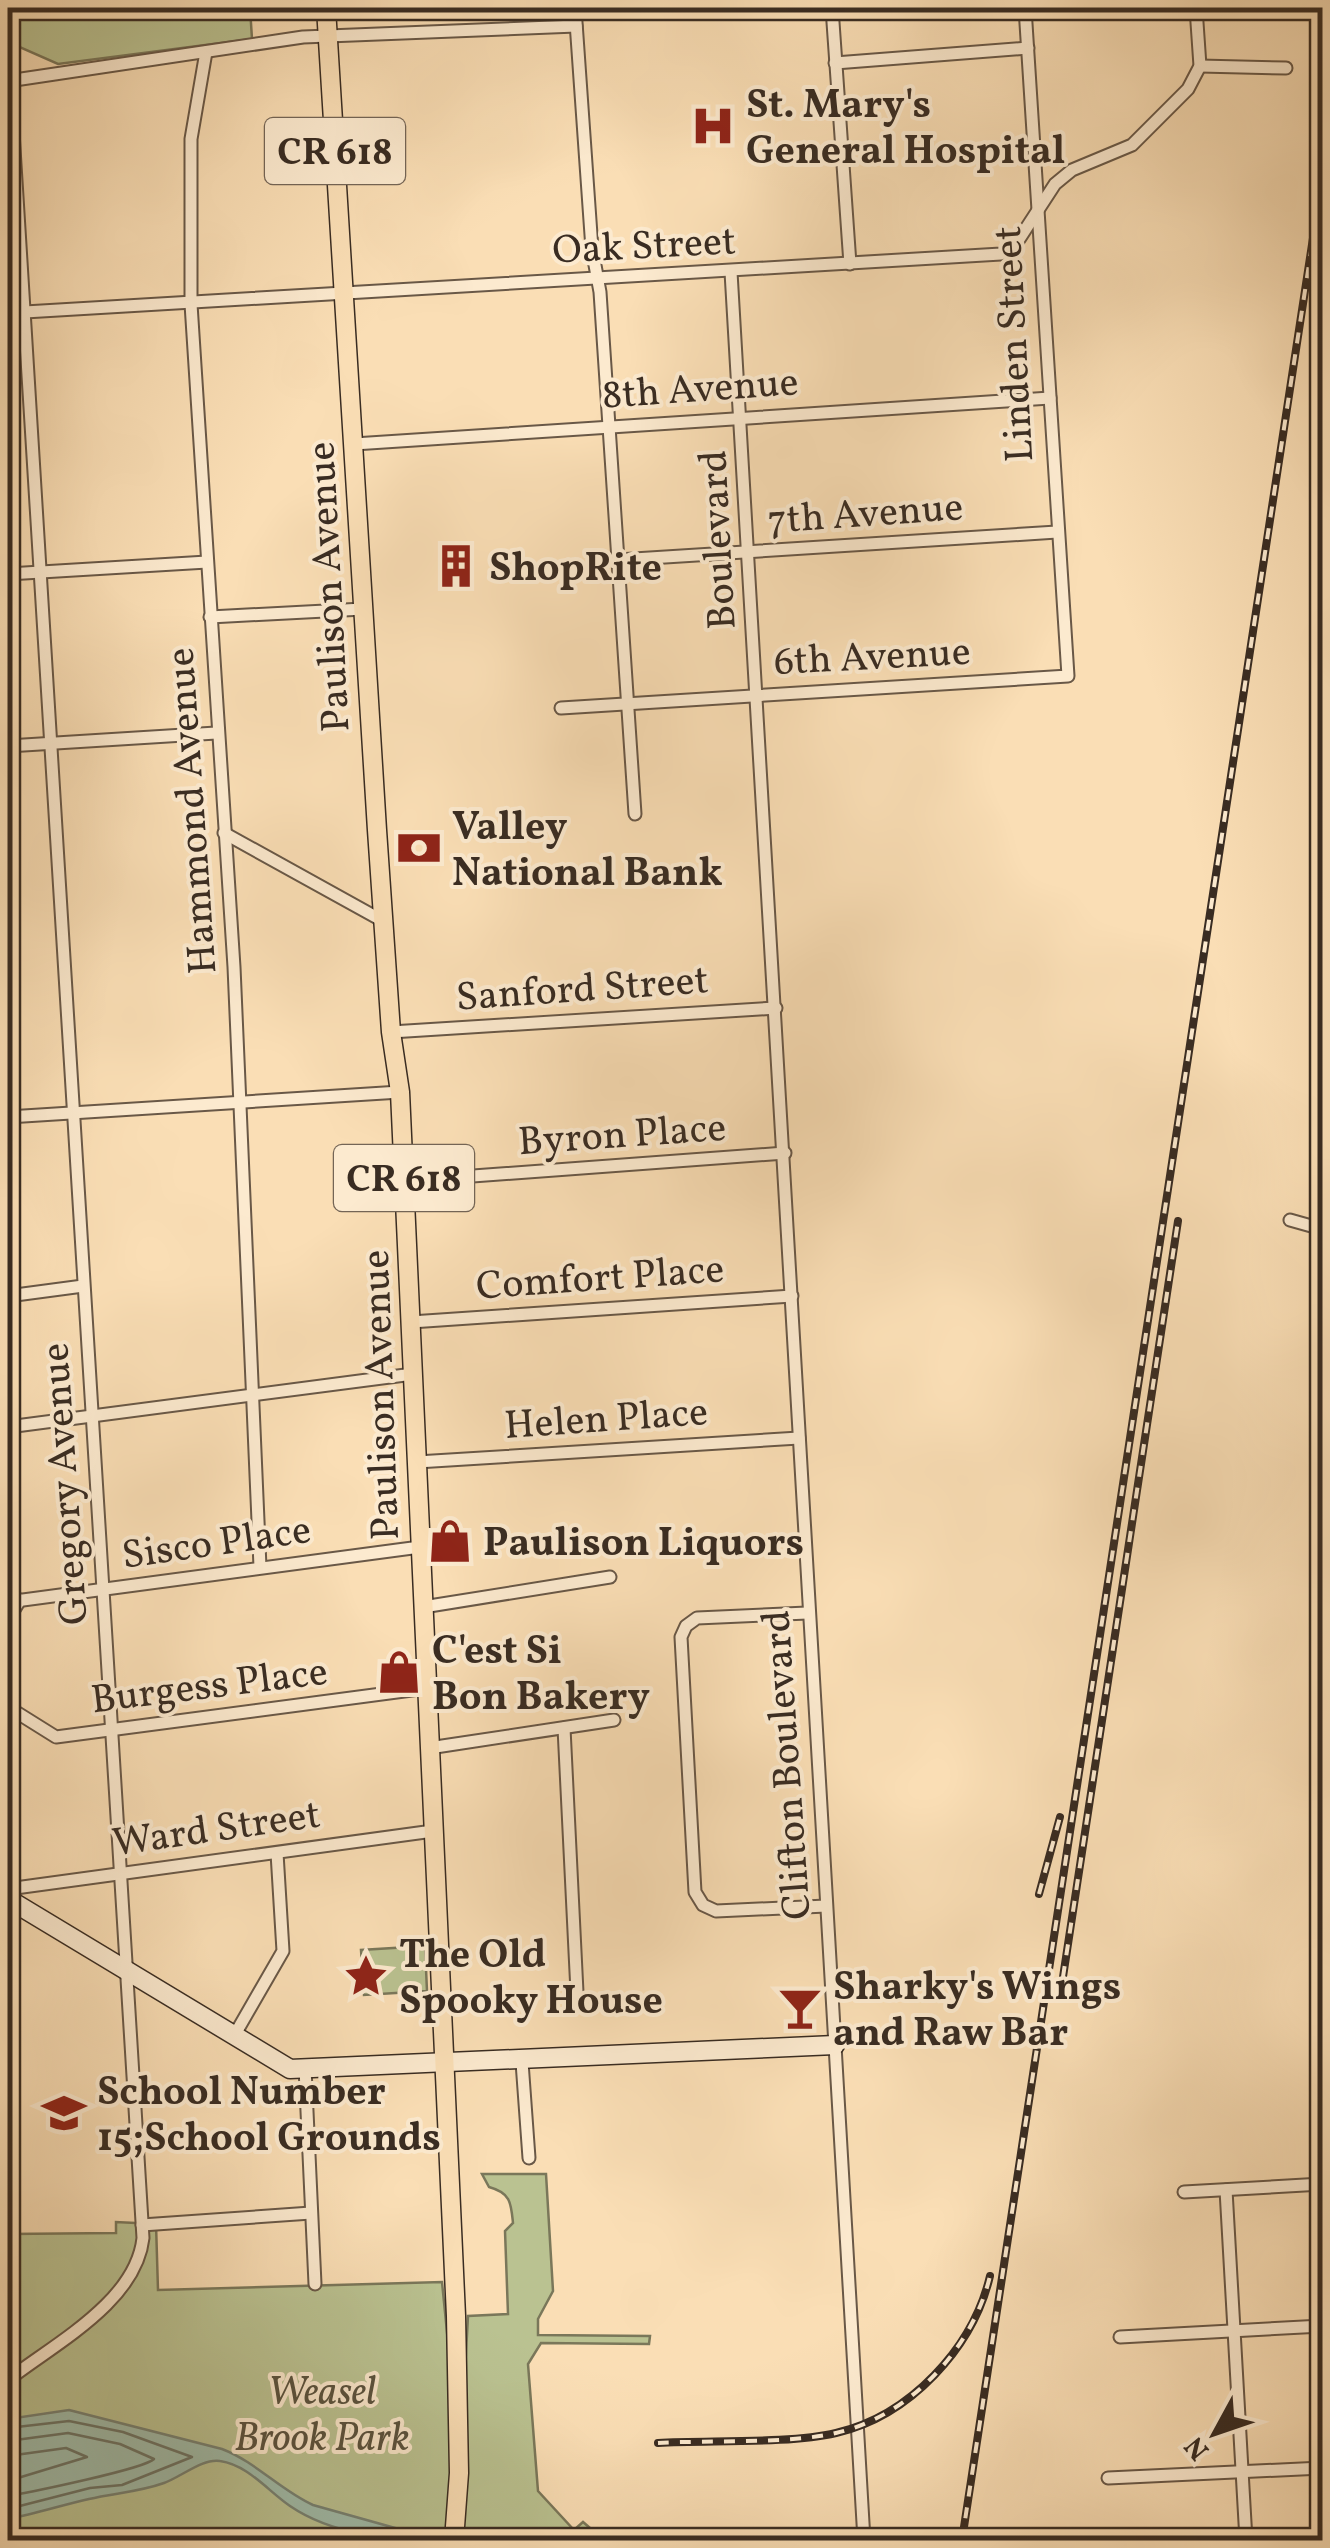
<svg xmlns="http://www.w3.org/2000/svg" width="1330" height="2548" viewBox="0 0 1330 2548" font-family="Vollkorn,serif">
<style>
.green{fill:#bac291;stroke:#7a775a;stroke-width:2.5}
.water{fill:#9fbcaa;stroke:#768274;stroke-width:2.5}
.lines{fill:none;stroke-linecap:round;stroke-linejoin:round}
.shore{stroke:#6c7466;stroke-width:2.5}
.street-casing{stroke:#695847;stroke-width:15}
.secondary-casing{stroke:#392c22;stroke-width:21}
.primary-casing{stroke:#392c22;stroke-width:21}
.street{stroke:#fceacf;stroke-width:11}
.secondary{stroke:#fceacf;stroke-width:18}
.primary{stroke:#fadeb5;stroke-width:18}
.rail-casing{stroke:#392c22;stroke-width:8}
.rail{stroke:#fceacf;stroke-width:4;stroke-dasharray:11;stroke-linecap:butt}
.labels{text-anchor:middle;stroke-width:8;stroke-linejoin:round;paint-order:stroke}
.shield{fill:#fceacf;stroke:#746556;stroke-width:2.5}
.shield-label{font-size:38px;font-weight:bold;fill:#392c22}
.poi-label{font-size:40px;font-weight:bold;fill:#392c22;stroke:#fceacf;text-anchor:start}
.street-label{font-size:40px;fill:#392c22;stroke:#fceacf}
.park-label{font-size:40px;font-style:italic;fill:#59523e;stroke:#fceacf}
</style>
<rect width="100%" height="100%" fill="#fadeb5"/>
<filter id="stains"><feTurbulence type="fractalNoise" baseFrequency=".002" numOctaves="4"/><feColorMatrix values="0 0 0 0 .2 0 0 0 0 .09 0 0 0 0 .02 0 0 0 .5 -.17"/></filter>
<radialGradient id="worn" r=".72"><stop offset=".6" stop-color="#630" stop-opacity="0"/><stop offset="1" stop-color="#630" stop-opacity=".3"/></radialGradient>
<!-- green -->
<g class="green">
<path d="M8,8h242l2,31 -194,25 -50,-22z"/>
<path d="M425,1946l2,45 -63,4 -3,-45z"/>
<path d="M482,2174h64l7,117 -15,28v16l112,1 -1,8 -108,-1 -13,21 10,127 36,39 9,-8 21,18h-596v-306l108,-1v-11l40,2 2,66 284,-8 18,181 8,-147 40,-2 -3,-83 8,-8c-2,-20 -2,-30 -24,-36z"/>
</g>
<!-- water -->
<path class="water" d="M69,2410l153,39c34,13 58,41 91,56l125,35c-48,1 -107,-6 -148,-34 -22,-15 -42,-41 -70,-45 -17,-3 -39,16 -56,22 -25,9 -49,10 -75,16 -27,6 -54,15 -81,20v-100z"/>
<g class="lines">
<!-- shore -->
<g class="shore">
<path d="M8,2428l61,-7 54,11 69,25 -70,28 -32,3 -82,21"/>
<path d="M8,2441l60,-8 52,11 34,15c-10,10 -123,33 -146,37"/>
<path d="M8,2456l58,-8 21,9 -79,24"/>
</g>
<!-- street casing -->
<g class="street-casing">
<g id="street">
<path d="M575,8l17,241 8,43 35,522"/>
<path d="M832,8l18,256"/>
<path d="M8,51l135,2187c-7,64 -89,106 -135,142"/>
<path d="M206,52l-15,87v165l43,663 26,600"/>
<path d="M835,63l193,-15"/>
<path d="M1200,66l86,2"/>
<path d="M8,81l295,-44 273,-11"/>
<path d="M731,272l133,2268"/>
<path d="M8,313l993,-59 13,-7 41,-63 17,-14 60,-25 56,-56 12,-23 -4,-58"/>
<path d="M354,444l696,-46"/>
<path d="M618,560l439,-28"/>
<path d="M8,574l199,-12"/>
<path d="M210,617l153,-8"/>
<path d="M561,708l507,-32 -43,-668"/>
<path d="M8,746l208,-13"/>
<path d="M224,833l159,88"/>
<path d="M391,1032l385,-24"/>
<path d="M8,1117l392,-25"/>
<path d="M405,1181l380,-28"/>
<path d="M1290,1220l32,9"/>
<path d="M8,1296l75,-10"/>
<path d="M411,1322l381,-26"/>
<path d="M8,1427l405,-53"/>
<path d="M417,1462l382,-24"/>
<path d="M8,1602l412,-55"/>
<path d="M423,1607l187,-30"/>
<path d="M807,1613l-110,5 -11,8 -5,11 14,255 8,13 13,6 110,-5"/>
<path d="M8,1620l12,-20"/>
<path d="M8,1707l48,30 371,-49"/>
<path d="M564,1728l13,264"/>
<path d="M429,1748l185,-28"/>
<path d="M8,1889l425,-58"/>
<path d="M234,2036l49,-85 -6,-98"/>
<path d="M522,2062l7,96"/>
<path d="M305,2068l10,216"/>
<path d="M1226,2190l20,350"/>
<path d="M1184,2192l138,-8"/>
<path d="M142,2225l169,-12"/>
<path d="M1120,2337l202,-11"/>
<path d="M1108,2478l214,-10"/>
</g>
</g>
<!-- secondary casing -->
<g class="secondary-casing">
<path id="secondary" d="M8,1899l282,170 545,-24"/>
</g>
<!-- primary casing -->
<g class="primary-casing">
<path id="primary" d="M326,8l51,822 14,202 9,60 56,1224 3,157 -5,67"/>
</g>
<!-- street -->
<use href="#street" class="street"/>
<!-- secondary -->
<use href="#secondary" class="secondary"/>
<!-- primary -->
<use href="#primary" class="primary"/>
<!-- rail casing -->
<g class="rail-casing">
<g id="rail">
<path d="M1039,1894l21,-77"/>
<path d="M1063,1977l115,-756"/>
<path d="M658,2443c51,-3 131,1 178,-10 74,-17 137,-85 154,-157"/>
<path d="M962,2540l360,-2361"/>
</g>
</g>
<!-- rail -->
<use href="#rail" class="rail"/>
</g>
<!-- icons -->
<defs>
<g id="hospital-bare" transform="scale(3.45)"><path d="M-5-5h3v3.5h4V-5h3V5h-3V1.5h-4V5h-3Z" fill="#8f2418" stroke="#fceacf" stroke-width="2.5" paint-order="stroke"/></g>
<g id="building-bare" transform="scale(3.45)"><path d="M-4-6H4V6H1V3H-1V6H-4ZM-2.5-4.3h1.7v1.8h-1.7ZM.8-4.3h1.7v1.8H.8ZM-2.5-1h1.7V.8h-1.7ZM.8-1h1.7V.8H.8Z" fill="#8f2418" stroke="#fceacf" stroke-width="2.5" paint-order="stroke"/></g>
<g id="bank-bare" transform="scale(3.45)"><path d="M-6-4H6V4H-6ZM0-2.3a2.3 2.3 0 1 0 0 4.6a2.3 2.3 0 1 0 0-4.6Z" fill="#8f2418" stroke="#fceacf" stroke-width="2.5" paint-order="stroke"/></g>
<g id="shop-bare" transform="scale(3.45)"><path d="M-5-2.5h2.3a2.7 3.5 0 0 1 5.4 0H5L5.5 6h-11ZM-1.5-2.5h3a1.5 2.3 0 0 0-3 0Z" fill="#8f2418" stroke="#fceacf" stroke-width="2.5" paint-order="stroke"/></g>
<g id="sight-bare" transform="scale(3.45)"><path d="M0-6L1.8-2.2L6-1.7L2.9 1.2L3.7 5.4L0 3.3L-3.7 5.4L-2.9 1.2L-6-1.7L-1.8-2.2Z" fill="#8f2418" stroke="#fceacf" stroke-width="2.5" paint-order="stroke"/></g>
<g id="bar-bare" transform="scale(3.45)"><path d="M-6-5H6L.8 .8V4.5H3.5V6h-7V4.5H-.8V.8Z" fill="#8f2418" stroke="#fceacf" stroke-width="2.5" paint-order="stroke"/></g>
<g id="school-bare" transform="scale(3.45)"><path d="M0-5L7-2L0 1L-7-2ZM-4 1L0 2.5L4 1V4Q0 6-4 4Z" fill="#8f2418" stroke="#fceacf" stroke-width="2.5" paint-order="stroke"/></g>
</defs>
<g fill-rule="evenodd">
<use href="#hospital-bare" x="713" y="126"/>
<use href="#building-bare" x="456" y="566"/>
<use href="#bank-bare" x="419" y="848"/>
<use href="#shop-bare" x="450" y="1541"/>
<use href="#shop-bare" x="399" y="1672"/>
<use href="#sight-bare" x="366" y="1976"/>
<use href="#bar-bare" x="800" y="2008"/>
<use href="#school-bare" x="64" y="2113"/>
</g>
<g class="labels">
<!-- shield labels -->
<g class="shield">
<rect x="265" y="118" width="140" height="66" rx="8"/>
<rect x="334" y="1145" width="140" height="66" rx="8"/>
</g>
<g class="shield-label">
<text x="335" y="164">CR 618</text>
<text x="404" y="1191">CR 618</text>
</g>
<!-- poi labels -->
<g class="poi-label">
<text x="746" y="117">St. Mary's<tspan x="746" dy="46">General Hospital</tspan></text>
<text x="489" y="580">ShopRite</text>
<text x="452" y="839">Valley<tspan x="452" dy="46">National Bank</tspan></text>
<text x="483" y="1555">Paulison Liquors</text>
<text x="432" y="1663">C'est Si<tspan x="432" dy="46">Bon Bakery</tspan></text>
<text x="399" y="1967">The Old<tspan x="399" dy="46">Spooky House</tspan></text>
<text x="833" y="1999">Sharky's Wings<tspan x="833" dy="46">and Raw Bar</tspan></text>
<text x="97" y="2104">School Number<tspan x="97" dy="46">15;School Grounds</tspan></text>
</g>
<!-- street labels -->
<g class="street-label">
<text transform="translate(644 244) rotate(-3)" y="14">Oak Street</text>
<text transform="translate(1012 344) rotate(-93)" y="14">Linden Street</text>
<text transform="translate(700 387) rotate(-4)" y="14">8th Avenue</text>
<text transform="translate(865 512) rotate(-4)" y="14">7th Avenue</text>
<text transform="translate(716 540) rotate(-93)" y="14">Boulevard</text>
<text transform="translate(327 587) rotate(-93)" y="14">Paulison Avenue</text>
<text transform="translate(872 655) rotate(-3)" y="14">6th Avenue</text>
<text transform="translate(190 811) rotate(-94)" y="14">Hammond Avenue</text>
<text transform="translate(582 987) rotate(-4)" y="14">Sanford Street</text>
<text transform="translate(622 1133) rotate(-4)" y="14">Byron Place</text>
<text transform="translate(600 1276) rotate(-4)" y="14">Comfort Place</text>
<text transform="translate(379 1395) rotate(-92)" y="14">Paulison Avenue</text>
<text transform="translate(606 1417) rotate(-4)" y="14">Helen Place</text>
<text transform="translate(63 1484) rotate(-94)" y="14">Gregory Avenue</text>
<text transform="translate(216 1541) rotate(-8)" y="14">Sisco Place</text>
<text transform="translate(209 1684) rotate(-7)" y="14">Burgess Place</text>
<text transform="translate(785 1765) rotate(-94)" y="14">Clifton Boulevard</text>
<text transform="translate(216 1827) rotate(-8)" y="14">Ward Street</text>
</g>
<!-- park labels -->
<g class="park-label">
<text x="322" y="2404">Weasel<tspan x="322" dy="46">Brook Park</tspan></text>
</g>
</g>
<!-- margin -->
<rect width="1330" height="2548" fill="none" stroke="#fadeb5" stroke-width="40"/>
<rect x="10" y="10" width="1310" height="2528" fill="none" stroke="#392c22" stroke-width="5"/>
<rect x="20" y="20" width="1290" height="2508" fill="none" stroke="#392c22" stroke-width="2.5"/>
<!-- north arrow -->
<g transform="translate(1215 2433) rotate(230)" stroke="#fceacf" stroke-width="8" paint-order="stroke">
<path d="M0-8L18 38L0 25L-18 38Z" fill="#392c22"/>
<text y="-15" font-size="28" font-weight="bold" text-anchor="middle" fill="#392c22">N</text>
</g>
<rect width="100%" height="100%" filter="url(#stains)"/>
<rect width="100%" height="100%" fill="url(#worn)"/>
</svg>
